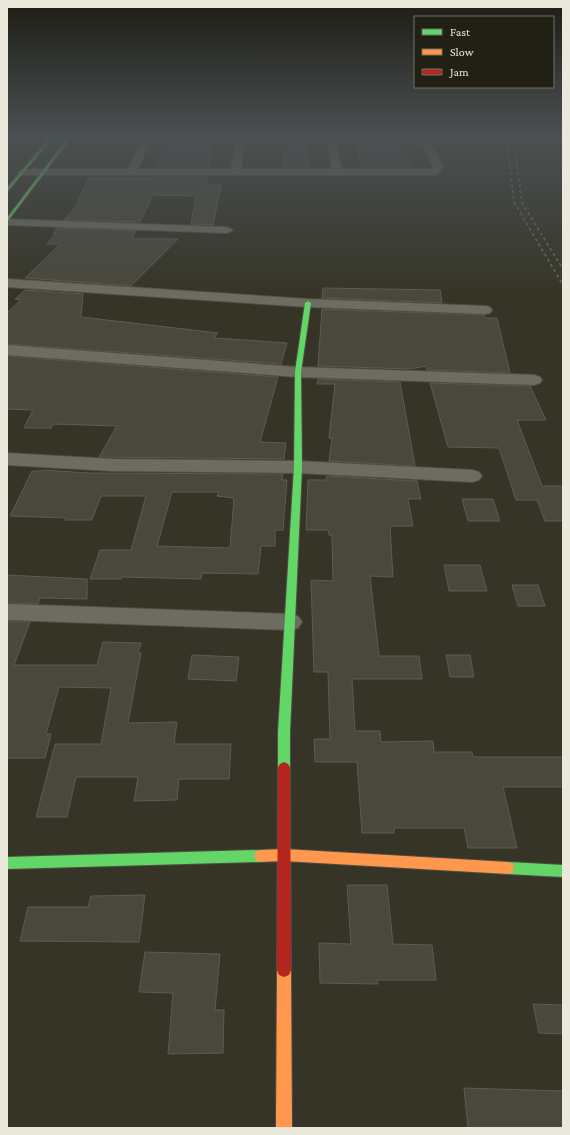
<svg xmlns="http://www.w3.org/2000/svg" width="570" height="1135" viewBox="0 0 570 1135" font-family="'Crimson Pro',serif">
<style>
.building{fill:#49483d;stroke:#5d5c50;fill-rule:evenodd}
.lines{fill:none;stroke-linecap:round;stroke-linejoin:round}
.street-casing{stroke:#515044;stroke-width:2}
.fast-casing{stroke:#515044;stroke-width:2}
.slow-casing{stroke:#515044;stroke-width:2}
.jam-casing{stroke:#515044;stroke-width:2}
.street{fill:#6d6c62;fill-rule:evenodd}
.fast{fill:#63d668;fill-rule:evenodd}
.slow{fill:#ff974d;fill-rule:evenodd}
.jam{fill:#b3261e;fill-rule:evenodd}
.rail{stroke:#6e6d62;stroke-width:1.5;stroke-dasharray:3 3;stroke-linecap:butt}
</style>
<rect width="100%" height="100%" fill="#353426"/>
<!-- building -->
<g class="building">
<path d="M213,137l-5,31h-52l3,-10h2l4,-10h4l3,-10z"/>
<path d="M283,137h21l5,31h-25z"/>
<path d="M354,137h46l12,31 -50,-1z"/>
<path d="M154,176h53l-1,9h15l-8,40 -22,-1 5,-28 -43,-1 -13,27 -76,-2 17,-20h-3l11,-22h64z"/>
<path d="M57,228l79,3 -4,8h46l-47,47 -106,-8 35,-34h-13l9,-11h-3z"/>
<path d="M323,288l117,2 2,13 -120,-5z"/>
<path d="M25,290l58,4 -2,23 137,16 -4,5 73,5 -6,21 -274,-20v-31l14,-13 -6,-1z"/>
<path d="M322,309l162,6 2,3h11l13,55 -83,-3 -1,-4 -16,3 -92,-3z"/>
<path d="M7,356l271,21 -18,65 26,1 -2,16 -185,-2 18,-31 -64,-2 -2,4h-27l9,-18 -26,-1z"/>
<path d="M318,379l82,3 15,84 -86,-5 3,-22 -3,-1 6,-54h-18z"/>
<path d="M430,383l100,3 16,34h-29l25,66h21v35h-18l-8,-21h-21l-17,-52 -51,-1z"/>
<path d="M42,470l47,3 194,1 -1,6h5l-4,50h-8v16h-14l-3,28 -56,-1 -1,6 -80,-2v2h-31l10,-29h31l15,-54h-45l-9,24h-27l1,-2 -56,-2 22,-45h9zM172,492h47l-2,4 17,2 -4,50 -73,-2z"/>
<path d="M327,476l90,5 4,18h-13l5,27h-23l3,51 -23,-1 9,80h40l3,23h-70l3,52h25l1,11 52,-1 1,11h38l1,5h90v30h-60l14,61h-49l-4,-20h-70v5h-32l-5,-71h-42l-1,-23h16l-2,-67h-14l-3,-92 22,1 -1,-46h-3l-1,-5h-22l2,-50h18z"/>
<path d="M462,499h31l7,22h-32z"/>
<path d="M444,565h36l7,26h-38z"/>
<path d="M7,575l80,4v20l-47,-1 -2,6 -31,-1z"/>
<path d="M512,585h26l7,21h-27z"/>
<path d="M7,622h23l-16,43h83l6,-23 38,1 -3,10h3l-13,70 49,-1 -3,22h57l-2,35h-50l-2,21 -43,1 4,-24h-62l-9,40h-31l19,-73h46l10,-56 -52,-1 -13,47h5l-6,24h-38z"/>
<path d="M192,655l47,2 -3,24 -48,-2z"/>
<path d="M446,655h24l4,22h-24z"/>
<path d="M347,885h40l6,59 39,1 4,35h-59l1,4 -58,-1 -1,-40 32,1z"/>
<path d="M145,895l-6,47 -119,-1 8,-34h60l3,-11z"/>
<path d="M145,952l75,2 -5,56h9l-1,43 -55,1 5,-61 -34,-1z"/>
<path d="M533,1004l30,1v29l-24,-1z"/>
<path d="M464,1088l99,3v37h-95z"/>
</g>
<g class="lines">
<!-- street casing -->
<g class="street-casing">
<g id="street">
<path d="M7,137h49v1l-4,3 -45,1z"/>
<path d="M143,137h9l-14,32h93l5,-32h8l-3,32h91l-6,-32h8l8,32h89l2,-2 -14,-30h9l15,30 -6,7 -3,1h-412l-5,-3 5,-3h106z"/>
<path d="M7,219l220,8 6,3 -6,3 -220,-8z"/>
<path d="M7,279l301,20 177,7 5,1 2,3 -2,3 -5,1 -177,-7 -301,-20z"/>
<path d="M7,345l291,22 236,8 6,2 2,3 -2,3 -6,2 -236,-8 -291,-22z"/>
<path d="M7,453l105,6 186,2 174,9 7,2 3,4 -3,4 -7,2 -174,-9 -186,-2 -105,-6z"/>
<path d="M7,604l283,10 8,2 4,6 -4,6 -8,2 -283,-10z"/>
</g>
</g>
<!-- fast casing -->
<g class="fast-casing">
<g id="fast">
<path d="M50,137h4l-47,55v-4z"/>
<path d="M68,137h4l-65,85v-4z"/>
<path d="M308,301l3,2 -10,69 1,95 -12,265v35l-2,3 -4,2 -4,-2 -2,-3v-35l16,-265 1,-95 10,-69z"/>
<path d="M260,850l4,2 2,4 -2,4 -4,2 -253,7v-12z"/>
<path d="M508,862l55,3v12l-55,-3 -5,-2 -1,-4 1,-4z"/>
</g>
</g>
<!-- slow casing -->
<g class="slow-casing">
<g id="slow">
<path d="M284,849l224,13 5,2 1,4 -1,4 -5,2 -224,-13 -24,1 -4,-2 -2,-4 2,-4 4,-2z"/>
<path d="M284,963l5,2 2,5 1,158h-16l1,-158 2,-5z"/>
</g>
</g>
<!-- jam casing -->
<g class="jam-casing">
<path id="jam" d="M284,762l4,2 2,3 1,203 -2,5 -5,2 -5,-2 -2,-5 1,-203 2,-3z"/>
</g>
<!-- street -->
<use href="#street" class="street"/>
<!-- fast -->
<use href="#fast" class="fast"/>
<!-- slow -->
<use href="#slow" class="slow"/>
<!-- jam -->
<use href="#jam" class="jam"/>
<!-- rail -->
<g class="rail">
<path d="M509,137l-2,5 7,60 49,83"/>
<path d="M516,137l-2,5 8,61 41,66"/>
</g>
</g>
<!-- sky -->
<linearGradient id="sky" x2="0" y2="1"><stop stop-color="#1d1d15"/><stop offset="0.46" stop-color="#4b5052"/><stop offset="1" stop-color="#4b5052" stop-opacity="0"/></linearGradient>
<rect width="570" height="296" fill="url(#sky)"/>
<!-- border -->
<rect width="570" height="1135" fill="none" stroke="#e9e8da" stroke-width="16"/>
<!-- legend -->
<rect x="414" y="16" width="140" height="72" fill="#202015" stroke="#707064"/>
<rect x="422" y="29" width="20" height="6" fill="#63d668" stroke="#707064"/>
<text x="450" y="36" font-size="12" fill="#e9e8da">Fast</text>
<rect x="422" y="49" width="20" height="6" fill="#ff974d" stroke="#707064"/>
<text x="450" y="56" font-size="12" fill="#e9e8da">Slow</text>
<rect x="422" y="69" width="20" height="6" fill="#b3261e" stroke="#707064"/>
<text x="450" y="76" font-size="12" fill="#e9e8da">Jam</text>
</svg>
